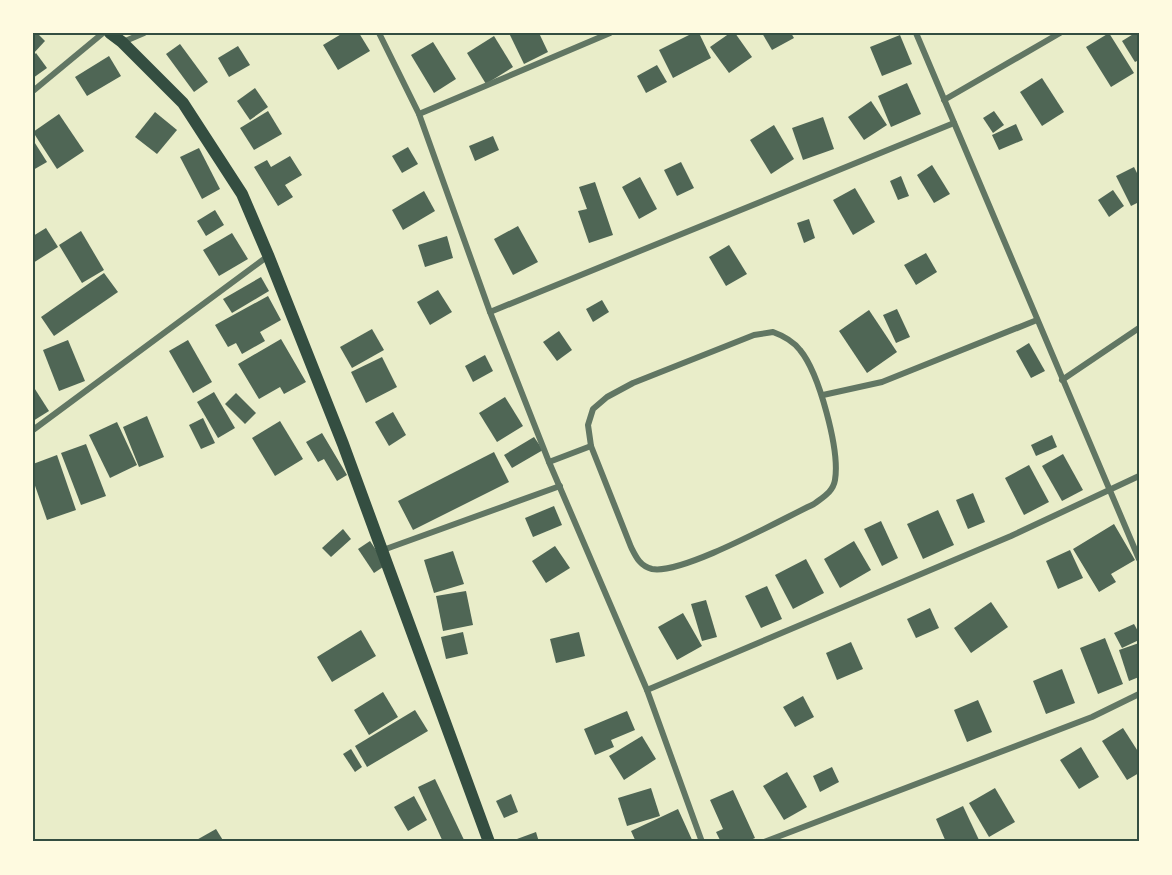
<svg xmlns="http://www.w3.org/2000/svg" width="1172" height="875" viewBox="0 0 1172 875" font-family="Lora,serif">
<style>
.building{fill:#4f6655}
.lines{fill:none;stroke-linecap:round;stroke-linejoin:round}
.minor{stroke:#617663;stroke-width:6}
.secondary{stroke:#344e41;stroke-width:12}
.neatline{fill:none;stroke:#344e41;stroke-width:2}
</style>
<rect width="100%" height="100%" fill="#e9edc9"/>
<!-- building -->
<g class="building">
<path d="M33,33h4l8,8 -12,13z"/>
<path d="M343,33h16l11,18 -32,19 -15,-25z"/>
<path d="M509,33h30l9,19 -24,12z"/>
<path d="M693,33h6l12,25 -38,20 -14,-28z"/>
<path d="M730,33h5l17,24 -23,16 -19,-26z"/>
<path d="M762,33h29l3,5 -22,12z"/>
<path d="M1109,33l25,40 -23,14 -25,-40z"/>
<path d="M1135,33h4v27l-4,2 -13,-21z"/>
<path d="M900,35l12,29 -30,12 -12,-29z"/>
<path d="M494,36l19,31 -27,17 -19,-31z"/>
<path d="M433,42l23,37 -22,14 -23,-38z"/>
<path d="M180,44l28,38 -14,10 -28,-38z"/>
<path d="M238,46l12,19 -21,12 -11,-19z"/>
<path d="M36,53l11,15 -14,10v-22z"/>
<path d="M109,56l12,20 -34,20 -12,-19z"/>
<path d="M657,65l10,17 -21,11 -9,-17z"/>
<path d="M1042,78l22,34 -22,14 -22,-34z"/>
<path d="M907,83l14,31 -30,13 -13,-31z"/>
<path d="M255,88l13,19 -18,13 -13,-19z"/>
<path d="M871,101l16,24 -23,15 -16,-23z"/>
<path d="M268,111l14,23 -28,16 -14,-22z"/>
<path d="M994,111l10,14 -11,8 -10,-15z"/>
<path d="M155,112l22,18 -20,24 -22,-17z"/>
<path d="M59,114l25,37 -27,18 -24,-37z"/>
<path d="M823,117l11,32 -31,11 -11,-32z"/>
<path d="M1016,124l7,16 -24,10 -7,-15z"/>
<path d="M774,125l20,34 -23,15 -21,-34z"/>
<path d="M493,136l6,14 -24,11 -6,-15z"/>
<path d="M33,140l14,22 -14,8z"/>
<path d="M408,147l10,17 -16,9 -10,-17z"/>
<path d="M199,148l21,41 -18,10 -22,-42z"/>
<path d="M290,156l12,19 -17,10 8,12 -15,9 -24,-39 13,-7 4,7z"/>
<path d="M681,162l13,26 -17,8 -13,-26z"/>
<path d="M932,165l18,29 -16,9 -17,-28z"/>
<path d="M1134,167l5,10v25l-8,4 -15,-30z"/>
<path d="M901,176l8,20 -11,4 -8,-19z"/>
<path d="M640,177l17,32 -18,10 -17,-32z"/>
<path d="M595,182l18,53 -24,8 -11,-32 9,-2 -8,-22z"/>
<path d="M855,188l20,34 -22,13 -20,-35z"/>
<path d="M1113,190l11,16 -15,11 -11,-17z"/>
<path d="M424,191l11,20 -32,19 -11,-20z"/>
<path d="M215,210l9,15 -18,11 -9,-15z"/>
<path d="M809,219l6,19 -11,5 -7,-20z"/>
<path d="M518,226l20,36 -25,13 -19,-36z"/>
<path d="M46,228l12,19 -25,16v-27z"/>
<path d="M81,231l23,39 -22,13 -23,-38z"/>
<path d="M232,233l16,26 -29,17 -16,-26z"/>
<path d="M447,236l6,22 -28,9 -7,-22z"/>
<path d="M729,245l18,29 -21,12 -17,-29z"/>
<path d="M926,253l11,19 -21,13 -12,-20z"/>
<path d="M104,273l14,19 -64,44 -13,-19z"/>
<path d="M261,277l8,14 -37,22 -9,-14z"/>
<path d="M438,290l14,22 -22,13 -13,-23z"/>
<path d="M268,296l13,24 -21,12 5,9 -23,13 -6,-11 -8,4 -13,-22z"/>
<path d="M602,300l7,12 -16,10 -7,-13z"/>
<path d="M897,309l13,28 -14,6 -13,-28z"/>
<path d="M869,310l28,42 -30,21 -28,-42z"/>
<path d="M372,329l12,21 -32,18 -12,-21z"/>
<path d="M559,331l13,19 -15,11 -14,-19z"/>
<path d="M281,339l25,43 -22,12 -4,-7 -21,12 -21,-35z"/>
<path d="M68,340l17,41 -26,10 -16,-41z"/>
<path d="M188,340l24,42 -19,11 -24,-42z"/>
<path d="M1029,343l16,28 -14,7 -15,-27z"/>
<path d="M485,355l8,16 -20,11 -8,-16z"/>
<path d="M382,357l15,30 -31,16 -15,-31z"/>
<path d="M33,386l16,25 -16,10z"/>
<path d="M214,392l21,36 -17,10 -21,-36z"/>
<path d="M236,393l20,20 -11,11 -20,-20z"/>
<path d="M505,397l18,29 -26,16 -18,-29z"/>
<path d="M393,412l13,23 -17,11 -14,-24z"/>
<path d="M147,416l17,41 -25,10 -16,-40z"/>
<path d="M203,418l12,25 -14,6 -12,-24z"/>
<path d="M280,421l23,38 -28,17 -23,-38z"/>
<path d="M117,422l20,43 -27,13 -21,-43z"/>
<path d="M322,433l25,42 -10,6 -13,-22 -6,3 -12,-20z"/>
<path d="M1052,435l5,12 -21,9 -5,-11z"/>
<path d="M534,437l9,13 -31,18 -8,-13z"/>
<path d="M86,444l20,52 -25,9 -20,-52z"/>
<path d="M494,452l15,30 -96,48 -15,-29z"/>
<path d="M1063,454l20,36 -21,11 -20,-35z"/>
<path d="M57,455l19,55 -29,10 -14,-40v-16z"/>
<path d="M1029,465l20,37 -25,13 -19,-37z"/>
<path d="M973,493l12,29 -17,7 -12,-29z"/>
<path d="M554,506l8,19 -29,12 -8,-19z"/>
<path d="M938,510l16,35 -31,14 -16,-35z"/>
<path d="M881,521l17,37 -16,8 -18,-37z"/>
<path d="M1114,524l21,36 -24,14 5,8 -17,10 -26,-43z"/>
<path d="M343,529l8,10 -20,18 -9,-9z"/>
<path d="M370,541l16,24 -12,8 -16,-24z"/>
<path d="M854,541l17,29 -31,18 -16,-29z"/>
<path d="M555,546l15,22 -24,15 -14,-22z"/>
<path d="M1070,550l13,28 -25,11 -12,-28z"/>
<path d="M453,551l11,33 -30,9 -10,-33z"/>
<path d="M806,559l18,34 -31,16 -18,-34z"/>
<path d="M767,586l15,33 -21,9 -16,-32z"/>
<path d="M466,591l7,34 -30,6 -7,-35z"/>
<path d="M706,600l11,37 -15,4 -11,-37z"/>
<path d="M991,602l17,25 -37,26 -17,-25z"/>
<path d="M930,608l9,20 -23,10 -9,-19z"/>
<path d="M683,613l19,33 -25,14 -19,-33z"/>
<path d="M1134,624l5,9v7l-17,8 -8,-15z"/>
<path d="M361,630l15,26 -44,26 -15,-25z"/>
<path d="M463,632l5,22 -22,5 -5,-22z"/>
<path d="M579,632l6,24 -29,7 -6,-24z"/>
<path d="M1105,638l18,46 -25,10 -18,-46z"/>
<path d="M851,642l12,27 -26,11 -11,-27z"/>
<path d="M1139,643v34l-10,4 -10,-31z"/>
<path d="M1062,669l13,34 -29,11 -13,-33z"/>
<path d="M383,692l15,25 -29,18 -15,-25z"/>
<path d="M803,696l11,21 -19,10 -12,-20z"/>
<path d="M978,700l14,32 -25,10 -13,-32z"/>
<path d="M415,710l13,21 -61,36 -12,-21z"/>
<path d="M627,711l8,19 -24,10 3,7 -19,8 -11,-26z"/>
<path d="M1123,728l16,25v20l-12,7 -25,-39z"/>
<path d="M642,736l14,23 -32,21 -15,-24z"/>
<path d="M1081,747l18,30 -20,12 -19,-29z"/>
<path d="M351,749l11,18 -7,5 -12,-18z"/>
<path d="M832,767l7,15 -19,10 -7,-16z"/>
<path d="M787,772l20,35 -23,13 -21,-34z"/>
<path d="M435,779l30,63h-22l-25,-55z"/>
<path d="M651,788l9,28 -33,10 -9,-28z"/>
<path d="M995,788l20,34 -26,15 -20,-34z"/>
<path d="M733,790l22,48 -9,4h-25l-5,-10 7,-3 -13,-29z"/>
<path d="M511,794l7,18 -14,6 -8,-17z"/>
<path d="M414,796l13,24 -19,11 -14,-24z"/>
<path d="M963,806l16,34 -5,2h-28l-10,-23z"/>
<path d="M678,809l15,33h-57l-5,-11z"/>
<path d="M216,829l8,13h-31z"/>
<path d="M536,832l3,10h-21l-1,-3z"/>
</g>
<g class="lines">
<!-- minor -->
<g class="minor">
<path d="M379,33l40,81"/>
<path d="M610,33l-191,81 71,198 464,-189"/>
<path d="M916,33l223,526"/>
<path d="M123,42l21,-9"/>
<path d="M33,91l70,-58"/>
<path d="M944,100l116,-67"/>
<path d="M490,312l59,150 98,228"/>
<path d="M773,332c11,4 20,9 27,18 19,23 40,100 35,130 -2,12 -12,17 -21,24 -32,15 -132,71 -162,65 -12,-3 -16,-12 -21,-22l-40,-101 -3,-21 5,-16 14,-12 26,-14 121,-48z"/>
<path d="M1062,380l77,-52"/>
<path d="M823,395l59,-13 155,-62"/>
<path d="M33,430l235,-174"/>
<path d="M549,462l42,-16"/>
<path d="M383,550l177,-64"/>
<path d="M702,842l-55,-152 364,-154 128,-60"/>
<path d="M764,842l328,-125 47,-23"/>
</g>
<!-- secondary -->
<path class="secondary" d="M110,33l12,9 61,61 59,91 26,61 75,189 146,398"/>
</g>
<!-- border -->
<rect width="1172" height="875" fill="none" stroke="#fefae0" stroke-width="69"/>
<rect x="34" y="34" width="1104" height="806" class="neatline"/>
</svg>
